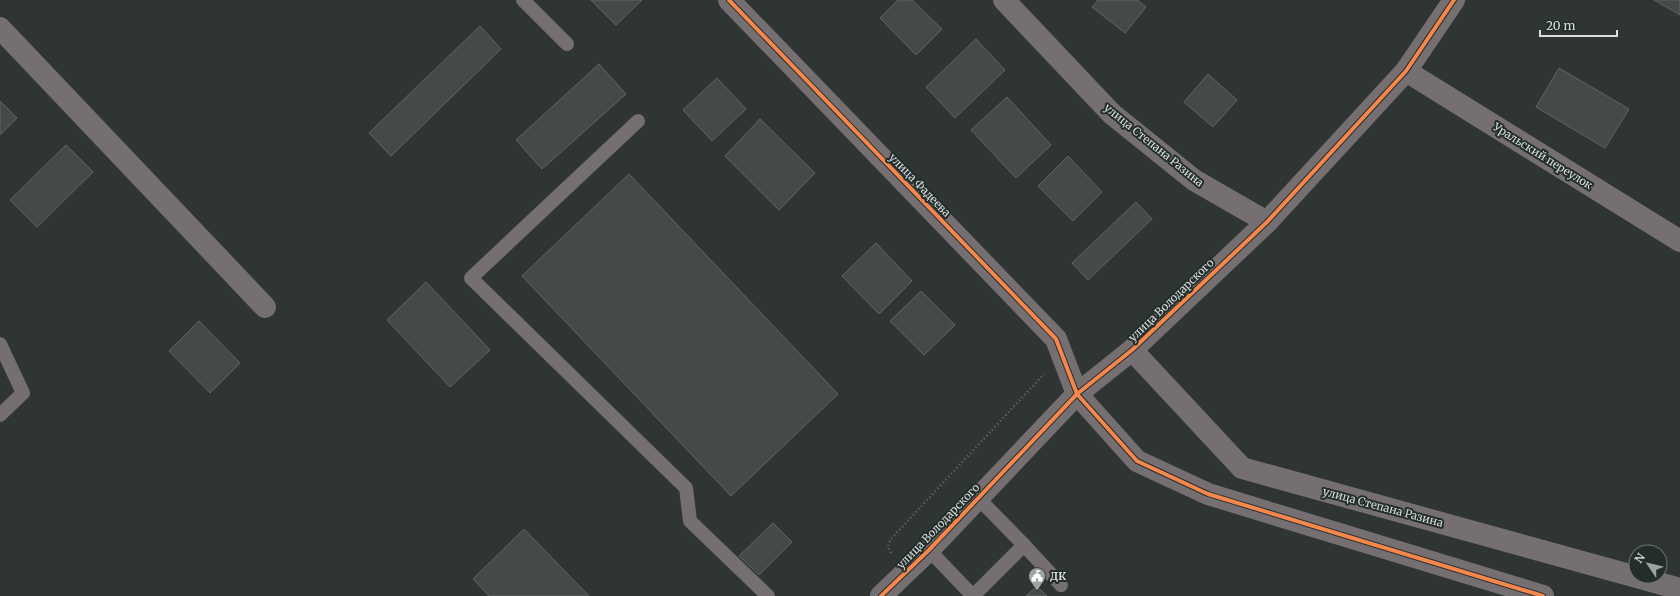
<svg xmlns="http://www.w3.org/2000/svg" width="1680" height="596" viewBox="0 0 1680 596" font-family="Merriweather,serif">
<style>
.building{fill:#454949;stroke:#606665}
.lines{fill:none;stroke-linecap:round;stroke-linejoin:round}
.path{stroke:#6c6b6b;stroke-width:2.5;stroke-dasharray:1 3;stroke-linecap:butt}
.service{stroke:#766f72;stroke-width:14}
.minor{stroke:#766f72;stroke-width:22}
.tertiary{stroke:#766f72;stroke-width:22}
.cycleway-casing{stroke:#232d2c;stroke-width:6}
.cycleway{stroke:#f5874c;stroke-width:4}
.labels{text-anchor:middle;stroke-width:4;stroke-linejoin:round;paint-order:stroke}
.street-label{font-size:11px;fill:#d9dfde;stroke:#232d2c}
.poi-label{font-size:11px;font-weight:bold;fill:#d9dfde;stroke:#232d2c;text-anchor:start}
</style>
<rect width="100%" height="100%" fill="#2f3534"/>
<!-- building -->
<g class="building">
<path d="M591,0h51l-26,25z"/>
<path d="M898,0h14l30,29 -26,26 -36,-37z"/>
<path d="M1098,0h39l9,7 -21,26 -33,-26z"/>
<path d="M1654,0h26v15z"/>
<path d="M480,26l21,23 -110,107 -22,-23z"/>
<path d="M976,39l29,31 -50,48 -29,-31z"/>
<path d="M599,64l27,30 -84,75 -26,-29z"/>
<path d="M1559,68l70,41 -24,39 -69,-41z"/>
<path d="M1208,74l29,26 -24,27 -29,-25z"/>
<path d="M717,78l29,31 -34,32 -29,-31z"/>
<path d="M1007,97l44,48 -35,33 -45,-48z"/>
<path d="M0,101l17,17 -17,17z"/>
<path d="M760,119l55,54 -36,37 -54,-54z"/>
<path d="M66,145l27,27 -56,55 -27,-27z"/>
<path d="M1068,156l34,36 -29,29 -35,-35z"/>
<path d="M629,174l209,220 -107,102 -209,-220z"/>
<path d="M1136,202l16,17 -64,61 -16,-17z"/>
<path d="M876,243l36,38 -33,33 -37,-38z"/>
<path d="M426,282l64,68 -40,37 -63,-67z"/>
<path d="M921,291l34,34 -31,30 -34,-34z"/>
<path d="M199,321l41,42 -30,30 -41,-42z"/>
<path d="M773,523l19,19 -33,33 -20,-19z"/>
<path d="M524,529l65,67h-100l-16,-17z"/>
<path d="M1037,586l10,10h-21z"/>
</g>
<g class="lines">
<!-- path -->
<path class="path" d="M891,553l-3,-6 2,-7 154,-166"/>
<!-- service -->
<g class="service">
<path d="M523,0l44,44"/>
<path d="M638,121l-167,157 215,210 4,33 78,75"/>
<path d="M0,344l23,49 -23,22"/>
<path d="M978,498l46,47"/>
<path d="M929,550l44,46"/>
<path d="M973,596l51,-51 37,40"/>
</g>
<!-- minor -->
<g class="minor">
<path d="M729,0l327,339 21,55 60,67 71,33 335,102"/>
<path d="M0,28l265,279"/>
<path d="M1406,71l274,170"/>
<path d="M1132,350l110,118 438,121"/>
</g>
<!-- tertiary -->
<g class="tertiary">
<path d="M1004,0l108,114 82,66 73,42"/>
<path d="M881,596l48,-46 148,-156 55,-44 135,-128 139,-151 48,-71"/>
</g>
<!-- cycleway casing -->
<g class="cycleway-casing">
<g id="cycleway">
<path d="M729,0l327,339 21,55 60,67 71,33 335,102"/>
<path d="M881,596l48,-46 148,-156 55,-44 135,-128 139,-151 48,-71"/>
</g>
</g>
<!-- cycleway -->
<use href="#cycleway" class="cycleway"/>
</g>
<!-- icons -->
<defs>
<g id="civic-pin" transform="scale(0.9)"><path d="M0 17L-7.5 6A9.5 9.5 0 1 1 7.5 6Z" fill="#9ea4a2" stroke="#232d2c"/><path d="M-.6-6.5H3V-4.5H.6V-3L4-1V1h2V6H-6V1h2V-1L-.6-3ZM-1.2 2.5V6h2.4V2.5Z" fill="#fff"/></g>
</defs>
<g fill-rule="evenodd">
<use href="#civic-pin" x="1037" y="576"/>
</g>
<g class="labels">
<!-- street labels -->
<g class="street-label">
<text transform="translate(1154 145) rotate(39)" y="4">улица Степана Разина</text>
<text transform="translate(1543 156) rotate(32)" y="4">Уральский переулок</text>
<text transform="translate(920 185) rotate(46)" y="4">улица Фадеева</text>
<text transform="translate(1171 300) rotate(-44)" y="4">улица Володарского</text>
<text transform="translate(1383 507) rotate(15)" y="4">улица Степана Разина</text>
<text transform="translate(938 526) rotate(-46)" y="4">улица Володарского</text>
</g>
<!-- poi labels -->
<g class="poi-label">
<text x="1050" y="580">ДК</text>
</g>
</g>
<!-- north arrow -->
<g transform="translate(1648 564) rotate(305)"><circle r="19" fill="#232d2c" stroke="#6c7473"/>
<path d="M0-3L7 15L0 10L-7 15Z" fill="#9ea4a2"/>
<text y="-6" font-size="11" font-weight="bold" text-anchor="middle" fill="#d9dfde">N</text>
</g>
<!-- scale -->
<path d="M1540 30v6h77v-6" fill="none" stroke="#d9dfde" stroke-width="2"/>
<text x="1546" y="30" font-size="12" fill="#d9dfde" stroke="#232d2c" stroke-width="3" paint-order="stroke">20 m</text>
</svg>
